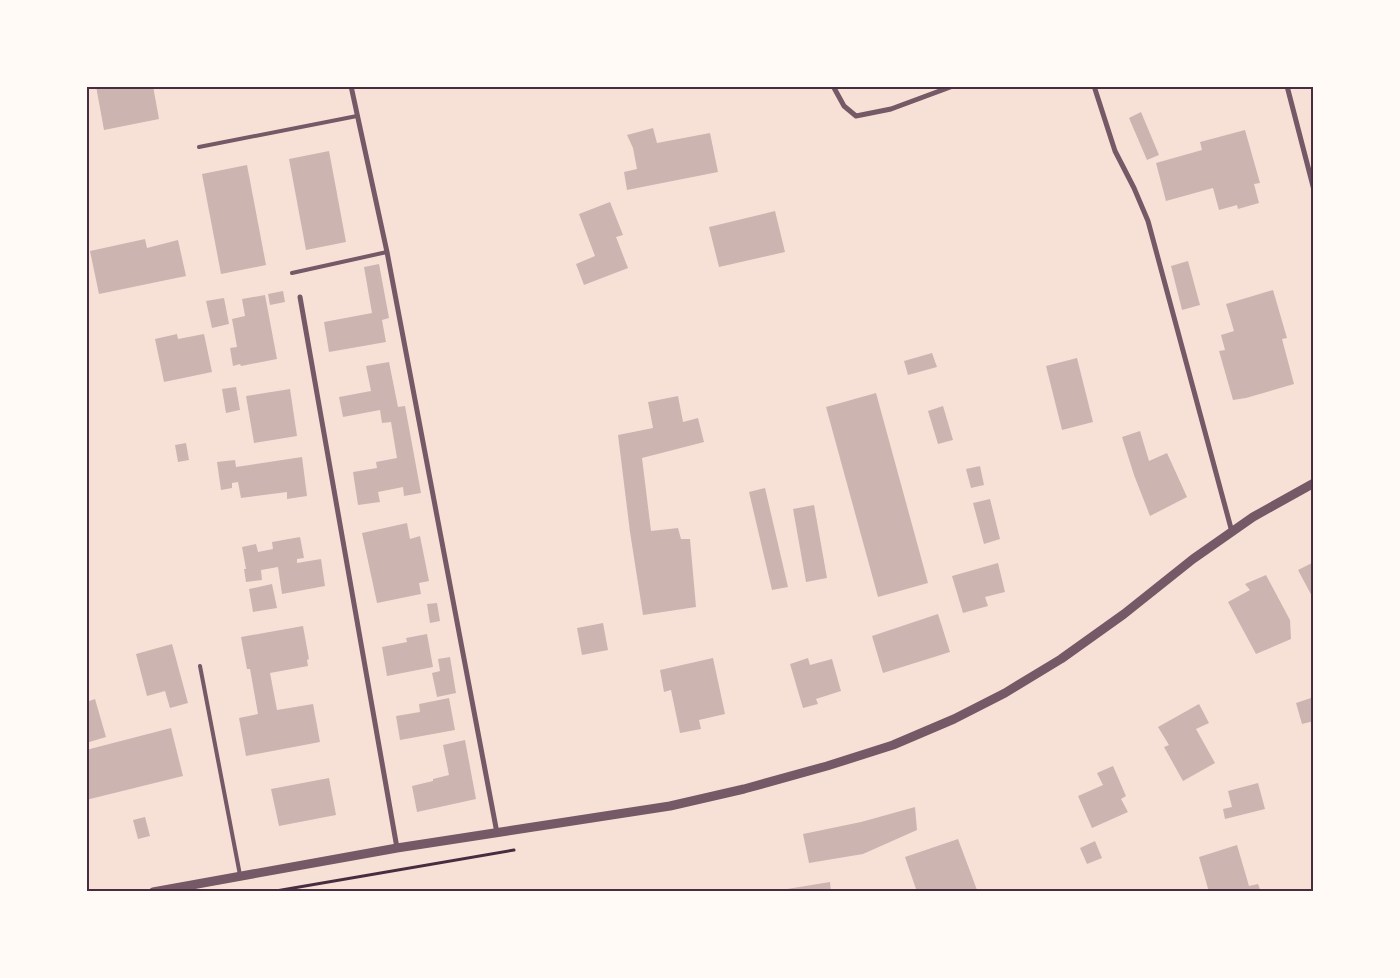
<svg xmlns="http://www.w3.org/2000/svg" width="1400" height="978" viewBox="0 0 1400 978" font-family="'Crimson Pro',serif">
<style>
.building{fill:#ccb4b1}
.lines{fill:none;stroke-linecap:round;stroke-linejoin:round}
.path{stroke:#4a2c40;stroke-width:3}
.service{stroke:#755966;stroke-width:4}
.minor{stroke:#755966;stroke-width:5}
.tertiary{stroke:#755966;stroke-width:9}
.neatline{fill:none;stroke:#4a2c40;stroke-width:2}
</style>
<rect width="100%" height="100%" fill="#f7e1d7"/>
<!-- building -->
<g class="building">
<path d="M96,86h57l6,33 -55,11z"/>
<path d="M1141,112l18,43 -12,5 -18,-42z"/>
<path d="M653,128l4,15 53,-10 8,39 -91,18 -3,-18 13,-3 -4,-21 -6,-13z"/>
<path d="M1245,130l15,53 -6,1 5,19 -21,6 -1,-4 -18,5 -6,-22 -47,13 -10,-38 46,-13 -2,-8z"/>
<path d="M329,151l17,91 -40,8 -17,-91z"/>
<path d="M247,165l19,100 -45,9 -19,-100z"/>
<path d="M610,202l13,33 -7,2 12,31 -44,17 -8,-21 19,-8 -16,-42z"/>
<path d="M775,211l10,41 -66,15 -10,-40z"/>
<path d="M145,239l2,9 31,-8 8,36 -87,18 -9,-43z"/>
<path d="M1188,261l12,44 -18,5 -11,-44z"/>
<path d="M379,264l10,54 -7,2 4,22 -57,10 -5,-30 48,-9 -8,-46z"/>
<path d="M1273,290l14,48 -5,1 12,45 -48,14 -13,2 -14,-49 6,-1 -4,-15 13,-4 -8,-27z"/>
<path d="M283,291l2,11 -15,3 -2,-11z"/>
<path d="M265,295l12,64 -36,7 -1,-2 -7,2 -3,-18 7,-1 -5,-28 13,-3 -3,-17z"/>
<path d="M224,298l5,26 -17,4 -6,-27z"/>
<path d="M177,334l1,5 26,-5 8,38 -48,10 -9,-43z"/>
<path d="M932,353l5,14 -29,8 -4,-14z"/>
<path d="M1077,358l16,64 -31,8 -16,-64z"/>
<path d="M389,362l9,45 7,-1 16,87 -17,3 -1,-9 -25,5 2,10 -22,3 -5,-33 24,-4 -1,-6 21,-4 -6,-36 -9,1 -2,-13 -37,7 -4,-20 32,-6 -5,-25z"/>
<path d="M236,387l4,23 -14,3 -4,-24z"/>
<path d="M290,389l7,47 -43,7 -8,-47z"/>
<path d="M876,393l52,190 -50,14 -52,-190z"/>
<path d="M678,396l5,26 15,-4 6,24 -62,16 9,73 27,-3 3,11h9l6,68 -53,8 -13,-83 -12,-97 35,-7 -5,-26z"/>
<path d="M943,406l10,34 -15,4 -10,-33z"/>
<path d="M1140,431l9,30 18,-8 20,44 -37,19 -16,-41 -12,-38z"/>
<path d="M186,443l3,17 -11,2 -3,-17z"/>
<path d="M302,457l5,39 -20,3v-7l-46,6 -3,-16 -6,1v5l-11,2 -4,-28 18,-2 1,7z"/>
<path d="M980,466l4,19 -13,3 -5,-19z"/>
<path d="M765,488l23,99 -16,3 -23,-98z"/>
<path d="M990,499l10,40 -16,5 -11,-41z"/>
<path d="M814,505l13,73 -21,4 -13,-73z"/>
<path d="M407,523l3,16 10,-3 9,45 -10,2 2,11 -44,9 -15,-70z"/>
<path d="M300,537l4,21 -7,1v4l24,-4 4,27 -43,8 -4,-27 -17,3 1,10 -16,2 -2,-13h2l-4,-22 14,-3 2,8 15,-3 -1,-7z"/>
<path d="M1314,562v38l-16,-30z"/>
<path d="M998,563l7,29 -20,5 3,9 -25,7 -11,-37z"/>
<path d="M1266,575l24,45 1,19 -35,15 -28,-52 22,-12 -5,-6z"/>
<path d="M272,584l5,24 -24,4 -4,-23z"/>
<path d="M437,603l3,18 -10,2 -3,-19z"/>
<path d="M938,614l12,38 -67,21 -11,-37z"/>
<path d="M603,623l5,27 -26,5 -5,-27z"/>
<path d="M303,626l6,33 -2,1 1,6 -38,7 7,37 36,-6 7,38 -74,14 -7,-38 19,-4 -8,-45h-3l-6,-32z"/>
<path d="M427,634l6,33 -46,9 -5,-29 25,-5 -1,-4z"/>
<path d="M172,644l16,59 -18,5 -5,-17 -18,5 -11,-42z"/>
<path d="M450,657l6,36 -19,4 -5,-24 8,-2 -2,-12z"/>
<path d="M713,658l12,56 -26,6 2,9 -21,4 -9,-43 -7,2 -4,-22z"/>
<path d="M808,658l2,7 22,-6 9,32 -25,8 2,5 -15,4 -13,-44z"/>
<path d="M449,698l6,32 -55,10 -4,-24 24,-4 -1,-8z"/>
<path d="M1311,698l3,9v14l-12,3 -6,-21z"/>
<path d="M95,699l11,38 -20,6v-41z"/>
<path d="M1199,704l10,19 -13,6 19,34 -32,18 -19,-34 5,-2 -11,-18z"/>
<path d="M171,728l12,48 -97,24v-50z"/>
<path d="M465,740l11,59 -59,13 -5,-26 21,-5v-2l16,-4 -6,-30z"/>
<path d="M1113,766l13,30 -5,3 7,13 -36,16 -14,-32 25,-11 -6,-12z"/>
<path d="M329,778l7,37 -57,11 -8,-37z"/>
<path d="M1258,783l7,26 -40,10 -2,-10 9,-2 -4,-16z"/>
<path d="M915,807l2,23 -54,24 -54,9 -6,-29 58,-12z"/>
<path d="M145,817l5,19 -12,3 -5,-19z"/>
<path d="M958,839l19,51 -12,2h-48l-12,-35z"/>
<path d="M1095,841l7,17 -15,6 -7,-16z"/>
<path d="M1237,845l12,41 9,-2 3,8h-52l-10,-35z"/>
<path d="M830,882l1,10h-56v-1z"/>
</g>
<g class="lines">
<!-- path -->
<path class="path" d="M270,892l244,-42"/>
<!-- service -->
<g class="service">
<path d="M199,147l158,-31"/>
<path d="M292,273l95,-21"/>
<path d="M200,666l40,209"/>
</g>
<!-- minor -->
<g class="minor">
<path d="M351,86l36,166 110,581"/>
<path d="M833,86l11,20 12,10 35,-7 62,-23"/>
<path d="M1094,86l21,65 19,37 14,33 84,311"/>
<path d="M1287,86l27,104"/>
<path d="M300,297l97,551"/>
</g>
<!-- tertiary -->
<path class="tertiary" d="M153,892l244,-44 273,-42 74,-17 83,-23 66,-21 61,-26 51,-26 56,-34 63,-45 69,-55 60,-42 61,-34"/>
</g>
<!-- border -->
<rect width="1400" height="978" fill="none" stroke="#fffaf5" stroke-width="175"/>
<rect x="88" y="88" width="1224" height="802" class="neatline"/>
</svg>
